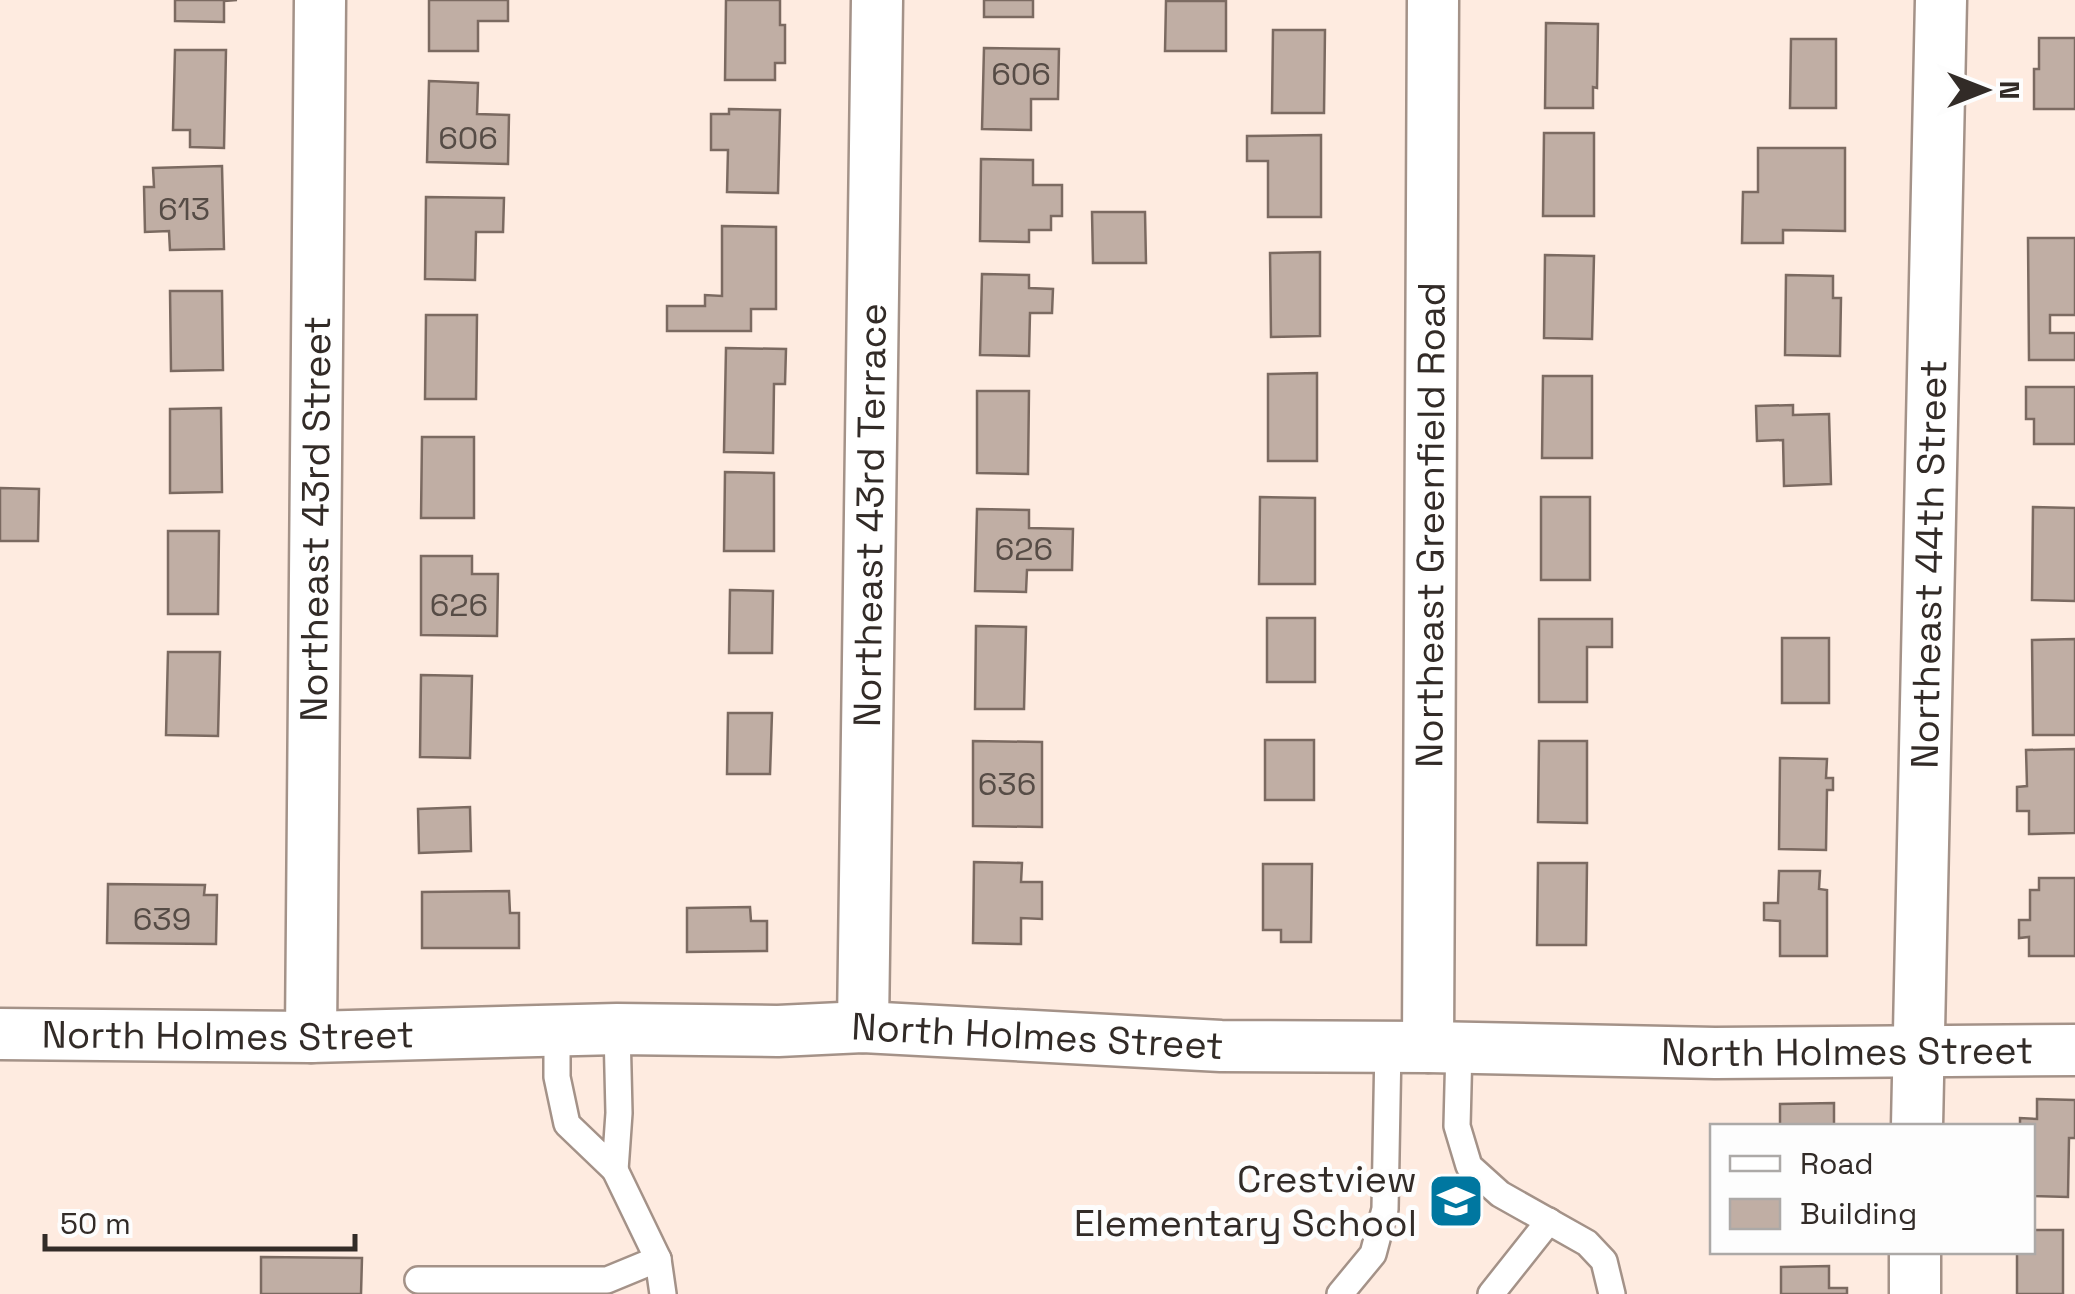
<svg xmlns="http://www.w3.org/2000/svg" width="2075" height="1294" viewBox="0 0 2075 1294" font-family="'Space Grotesk',sans-serif">
<style>
.building{fill:#c0aea4;stroke:#7b6a61;stroke-width:2.5}
.lines{fill:none;stroke-linecap:round;stroke-linejoin:round}
.lane-casing{stroke:#a49288;stroke-width:30}
.street-casing{stroke:#a49288;stroke-width:55}
.lane{stroke:#fff;stroke-width:25}
.street{stroke:#fff;stroke-width:50}
.labels{text-anchor:middle;stroke-width:10;stroke-linejoin:round;paint-order:stroke}
.number-label{font-size:32px;fill:#564c46}
.street-label{font-size:38px;fill:#322b27;stroke:#fdfdfd}
.poi-label{font-size:38px;fill:#322b27;stroke:#fdfdfd;text-anchor:end}
</style>
<rect width="100%" height="100%" fill="#feebe0"/>
<!-- building -->
<g class="building">
<path d="M175,0h62l-13,1v21l-49,-1z"/>
<path d="M429,0h79v21h-30v30h-49z"/>
<path d="M726,0h54v25h5v38h-10v17h-50z"/>
<rect x="984" y="0" width="49" height="17"/>
<path d="M1166,1h60v50h-61z"/>
<path d="M1546,23l52,1 -1,64 -4,-1v21h-48z"/>
<path d="M1273,30h52l-1,83h-52z"/>
<path d="M2039,38h36v71h-41v-40h5z"/>
<path d="M1791,39h45v69h-46z"/>
<path d="M984,48l75,1 -1,50h-27v31l-49,-1z"/>
<path d="M175,50h51l-2,98 -34,-1v-17h-17z"/>
<path d="M429,81l49,2 -1,31 32,1 -1,49 -81,-2z"/>
<path d="M729,109l51,1 -2,83 -51,-1 1,-42h-17v-36h18z"/>
<path d="M1544,133h50v83h-51z"/>
<path d="M1321,135v82h-53v-56h-21v-25z"/>
<path d="M1758,148h87v83l-62,-1v13h-41l1,-51h15z"/>
<path d="M981,159l52,1v25h29v31h-11v14h-22v12l-49,-1z"/>
<path d="M222,166l2,83 -54,1 -1,-19 -24,1 -1,-45h10l-1,-19z"/>
<path d="M426,197l78,1 -1,34h-27l-1,48 -50,-1z"/>
<path d="M1092,212h53l1,51h-53z"/>
<path d="M722,226l54,1v82h-25v22h-84v-25h38v-11l17,1z"/>
<path d="M2028,238h47v77h-25v18h25v27h-46z"/>
<path d="M1320,252v84l-49,1 -1,-84z"/>
<path d="M1545,255l49,1 -2,83 -48,-1z"/>
<path d="M982,274l47,1v13l24,1 -1,24h-22l-1,43 -49,-1z"/>
<path d="M1786,275l47,1v22h8l-1,58 -55,-1z"/>
<path d="M170,291h52l1,79 -52,1z"/>
<path d="M426,315h51l-1,84h-51z"/>
<path d="M726,348l60,1 -1,35h-11l-1,69 -49,-1z"/>
<path d="M1317,373v88h-49v-87z"/>
<path d="M1543,376h49v82h-50z"/>
<path d="M2026,387h49v57h-41v-25h-8z"/>
<path d="M977,391h52l-1,83 -51,-1z"/>
<path d="M1793,405v10l36,-1 2,70 -47,2 -1,-46 -26,1 -1,-35z"/>
<path d="M221,408l1,84 -52,1v-84z"/>
<path d="M422,437h52v81h-53z"/>
<path d="M725,472l49,1v78h-50z"/>
<path d="M0,488l39,1 -1,52h-38z"/>
<path d="M1260,497l55,1v86h-56z"/>
<rect x="1541" y="497" width="49" height="83"/>
<path d="M2033,507l42,1v93l-43,-1z"/>
<path d="M977,509l52,1v18l44,1 -1,41h-45l-1,22 -51,-1z"/>
<path d="M168,531h51l-1,83h-50z"/>
<path d="M421,556h51v18h26l-1,62 -76,-1z"/>
<path d="M730,590l43,1 -1,62h-43z"/>
<rect x="1267" y="618" width="48" height="64"/>
<path d="M1539,619h73v28h-25v55h-48z"/>
<path d="M976,626l50,1 -2,82h-49z"/>
<rect x="1782" y="638" width="47" height="65"/>
<path d="M2075,639v96h-42l-1,-95z"/>
<path d="M168,652h52l-2,84 -52,-1z"/>
<path d="M421,675l51,1 -2,82 -50,-1z"/>
<path d="M728,713h44l-2,61h-43z"/>
<rect x="1265" y="740" width="49" height="60"/>
<path d="M973,741l69,1v85l-69,-1z"/>
<path d="M1539,741h48v82l-49,-1z"/>
<path d="M2075,749v84l-46,1v-23h-12v-24l10,-1 -1,-36z"/>
<path d="M1780,758l47,1 -1,19h7v12h-6l-1,60 -47,-1z"/>
<path d="M470,807l1,44 -52,2 -1,-44z"/>
<path d="M974,862l48,1 -1,19h21v37l-21,-1v26l-48,-1z"/>
<path d="M1538,863h49l-1,82h-49z"/>
<path d="M1263,864h49l-1,78h-30v-12h-18z"/>
<path d="M1779,871h41l-1,18 8,1v66h-47v-35l-16,-1v-17h14z"/>
<path d="M2039,878h36v78h-46v-19l-10,1v-18h11v-30h9z"/>
<path d="M108,884l97,1 -1,10h13l-1,49 -109,-1z"/>
<path d="M509,891l1,22h9v35h-97v-56z"/>
<path d="M750,907l1,14h16v30l-80,1v-44z"/>
<path d="M2037,1099l38,1v38h-6l-1,59 -36,-1v-70h-12v-8l17,1z"/>
<path d="M1834,1103v23h-54v-22z"/>
<path d="M2032,1230h31v64h-46v-42h15z"/>
<path d="M261,1257l101,1 -1,36h-100z"/>
<path d="M1829,1266v22h18v6h-66v-27z"/>
</g>
<g class="lines">
<!-- lane casing -->
<g class="lane-casing">
<g id="lane">
<path d="M557,1030v47l10,47 48,46 4,-57 -2,-84"/>
<path d="M1459,1047l-2,79 12,40 31,28 87,49 17,18 8,33"/>
<path d="M615,1170l43,89 5,35"/>
<path d="M418,1280h189l51,-21"/>
<path d="M1340,1294l33,-40 12,-45 3,-163"/>
<path d="M1491,1294l58,-73"/>
</g>
</g>
<!-- street casing -->
<g class="street-casing">
<g id="street">
<path id="s1" d="M863,1027l14,-1027"/>
<path id="s2" d="M0,1034l311,3 306,-8 161,2 85,-4 358,19 207,1 287,6 360,-3"/>
<path id="s3" d="M311,1037l9,-1037"/>
<path id="s4" d="M1428,1047l5,-1047"/>
<path id="s5" d="M1917,1126l24,-1126"/>
<path d="M1915,1294v-42"/>
</g>
</g>
<!-- lane -->
<use href="#lane" class="lane"/>
<!-- street -->
<use href="#street" class="street"/>
</g>
<!-- icons -->
<defs>
<g id="school-square" transform="scale(2.875)"><rect x="-9" y="-9" width="18" height="18" rx="4" fill="#0077a0" stroke="#fdfdfd"/><path d="M0-5L7-2L0 1L-7-2ZM-4 1L0 2.5L4 1V4Q0 6-4 4Z" fill="#fff"/></g>
</defs>
<g fill-rule="evenodd">
<use href="#school-square" x="1456" y="1201"/>
</g>
<g class="labels">
<!-- number labels -->
<g class="number-label">
<text x="1021" y="85">606</text>
<text x="468" y="149">606</text>
<text x="184" y="220">613</text>
<text x="1024" y="560">626</text>
<text x="459" y="616">626</text>
<text x="1007" y="795">636</text>
<text x="162" y="930">639</text>
</g>
<!-- street labels -->
<g class="street-label">
<text dy="13" stroke="none"><textPath href="#s1" startOffset="512">Northeast 43rd Terrace</textPath></text>
<text dy="13" stroke="none"><textPath href="#s3" startOffset="518">Northeast 43rd Street</textPath></text>
<text dy="13" stroke="none"><textPath href="#s4" startOffset="522">Northeast Greenfield Road</textPath></text>
<text dy="13" stroke="none"><textPath href="#s5" startOffset="562">Northeast 44th Street</textPath></text>
<text dy="13" stroke="none"><textPath href="#s2" startOffset="228">North Holmes Street</textPath></text>
<text dy="13" stroke="none"><textPath href="#s2" startOffset="1038">North Holmes Street</textPath></text>
<text dy="13" stroke="none"><textPath href="#s2" startOffset="1848">North Holmes Street</textPath></text>
</g>
<!-- poi labels -->
<g class="poi-label">
<text x="1417" y="1192">Crestview<tspan x="1417" dy="44">Elementary School</tspan></text>
</g>
</g>
<!-- legend -->
<rect x="1710" y="1124" width="325" height="130" fill="#fdfdfd" stroke="#aca9a7" stroke-width="2.5"/>
<rect x="1730" y="1156" width="50" height="15" fill="#ffffff" stroke="#aca9a7" stroke-width="2.5"/>
<text x="1800" y="1174" font-size="30" fill="#322b27">Road</text>
<rect x="1730" y="1199" width="50" height="30" fill="#c0aea4" stroke="#aca9a7" stroke-width="2.5"/>
<text x="1800" y="1224" font-size="30" fill="#322b27">Building</text>
<!-- north arrow -->
<g transform="translate(1985 90) rotate(90)" stroke="#fdfdfd" stroke-width="8" paint-order="stroke">
<path d="M0-8L18 38L0 25L-18 38Z" fill="#322b27"/>
<text y="-15" font-size="28" font-weight="bold" text-anchor="middle" fill="#322b27">N</text>
</g>
<!-- scale -->
<path d="M45 1234v15h310v-15" fill="none" stroke="#322b27" stroke-width="5"/>
<text x="60" y="1234" font-size="30" fill="#322b27" stroke="#fdfdfd" stroke-width="8" paint-order="stroke">50 m</text>
</svg>
